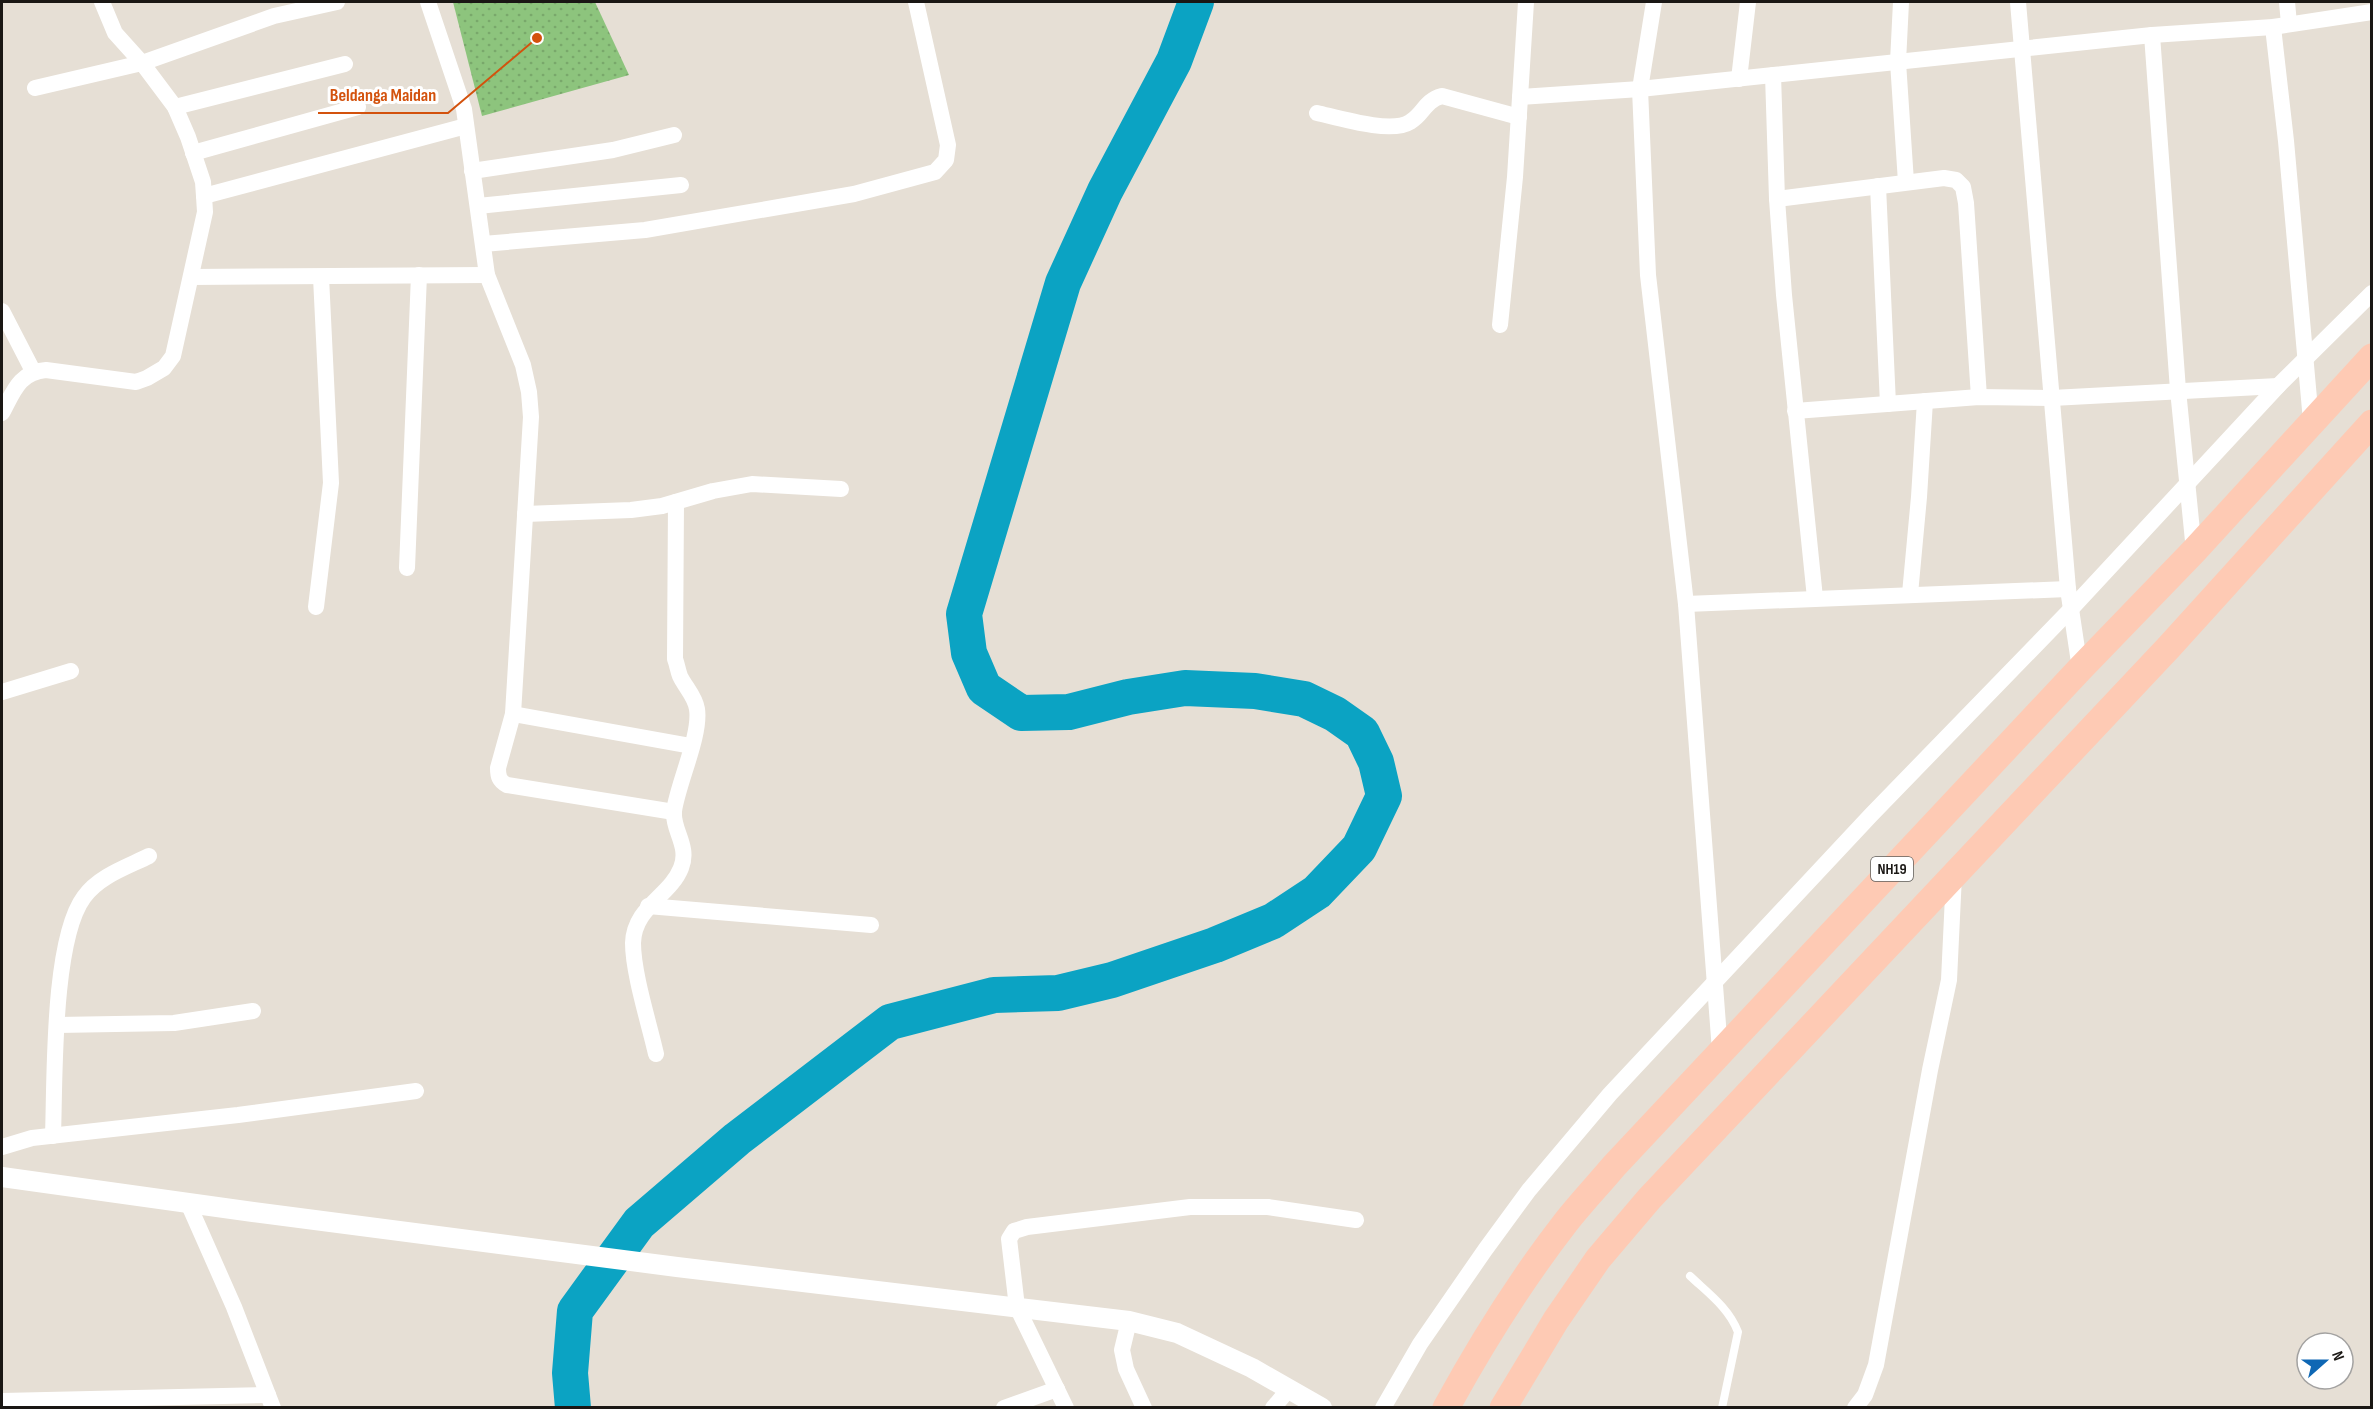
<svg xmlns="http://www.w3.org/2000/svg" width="2373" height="1409" viewBox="0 0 2373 1409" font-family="'Sofia Sans Condensed',sans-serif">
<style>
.park{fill:url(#park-dots)}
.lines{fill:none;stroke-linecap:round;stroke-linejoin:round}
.river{stroke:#0ba3c3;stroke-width:36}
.service{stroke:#fff;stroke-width:8}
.minor{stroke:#fff;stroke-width:16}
.tertiary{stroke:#fff;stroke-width:20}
.trunk{stroke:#fecab4;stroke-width:27}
.labels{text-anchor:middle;stroke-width:6;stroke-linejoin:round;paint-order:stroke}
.shield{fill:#fff;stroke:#5f5d5a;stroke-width:1.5}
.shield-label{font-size:15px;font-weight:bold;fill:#1a1714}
.leader{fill:none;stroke:#d3520d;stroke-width:2}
.callout-dot{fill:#d3520d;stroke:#fff;stroke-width:2}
.callout-label{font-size:18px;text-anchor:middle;font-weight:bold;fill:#d3520d;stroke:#fff;stroke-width:6;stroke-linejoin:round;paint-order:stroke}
</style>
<defs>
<pattern id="park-dots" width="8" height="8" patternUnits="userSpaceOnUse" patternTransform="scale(1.5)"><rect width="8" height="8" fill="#8dc47d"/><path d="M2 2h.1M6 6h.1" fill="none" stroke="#79a86b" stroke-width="1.8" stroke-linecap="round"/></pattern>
</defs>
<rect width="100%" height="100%" fill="#e6dfd5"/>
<!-- park -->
<path class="park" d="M453,2h142l34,73 -147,41z"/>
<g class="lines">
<!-- river -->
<path class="river" d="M573,1408l-3,-35 5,-62 64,-88 98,-84 153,-117 104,-27 64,-2 54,-13 103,-35 58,-24 44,-29 42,-44 25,-52 -8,-34 -14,-29 -27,-19 -31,-15 -49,-8 -70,-3 -57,9 -59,15 -48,1 -37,-25 -15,-35 -5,-39 99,-331 42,-92 69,-130 22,-59"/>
<!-- service -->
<path class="service" d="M1690,1276c18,17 39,32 48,56l-16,76"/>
<!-- minor -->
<g class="minor">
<path d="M428,2l36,107 23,166 36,90 6,27 2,25 -18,297 -15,54c0,8 1,13 9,17l167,27"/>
<path d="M1654,2l-14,87 8,186 38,329 34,447"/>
<path d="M1901,2l-3,60 8,120"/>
<path d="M2018,2l50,587 12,80"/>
<path d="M2287,2l2,22"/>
<path d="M2273,27l13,114 25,280"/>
<path d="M2152,35l26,355 16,161"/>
<path d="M1773,75l4,124 7,96 31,303"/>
<path d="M1739,79l9,-77"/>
<path d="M35,88l107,-25 132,-47 63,-14"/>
<path d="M1520,97l120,-8 512,-54 121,-8 99,-15"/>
<path d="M175,107l170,-43"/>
<path d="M1317,113c22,5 74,21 93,9 14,-8 14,-21 32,-26l77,21"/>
<path d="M193,153l165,-46"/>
<path d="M472,171l141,-21 61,-15"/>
<path d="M1878,186l10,218"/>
<path d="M204,196l262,-70"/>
<path d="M1777,199l167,-21 12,2 7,7 3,16 13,194"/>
<path d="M478,206l203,-21"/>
<path d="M483,244l162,-14 209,-36 81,-22 11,-12 2,-15 -32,-143"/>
<path d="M191,277l296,-2"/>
<path d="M2,311l31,60"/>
<path d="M1500,325l15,-148 11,-175"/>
<path d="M1795,411l184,-14 73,1 226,-12"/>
<path d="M2,413c11,-20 17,-41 44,-43l90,12 11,-4 17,-10 9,-12 32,-144 -1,-16 -1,-14 -15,-45 -13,-30 -33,-44 -27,-30 -13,-31"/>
<path d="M525,514l106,-4 31,-4 51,-15 39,-7 89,5"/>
<path d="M407,568l12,-293"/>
<path d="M1910,594l9,-97 6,-96"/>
<path d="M1686,604l382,-15"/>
<path d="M316,607l15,-124 -10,-206"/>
<path d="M2,692l69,-21"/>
<path d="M513,714l178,32"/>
<path d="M648,906l223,19"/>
<path d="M57,1025l117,-2 79,-12"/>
<path d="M656,1054c-7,-31 -23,-81 -23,-111 1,-36 37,-47 48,-75 9,-22 -9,-38 -7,-57 4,-28 27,-76 23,-102 -2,-13 -12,-22 -17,-33 -2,-5 -3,-12 -5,-17l1,-157"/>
<path d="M53,1136c2,-56 -1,-196 31,-239 15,-21 43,-30 65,-41"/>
<path d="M2,1147l30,-9 206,-23 178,-24"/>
<path d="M188,1203l46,104 39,101"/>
<path d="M1129,1321l-7,29 4,19 18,39"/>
<path d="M2,1401l266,-6"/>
<path d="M1004,1408l53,-19"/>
<path d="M1066,1408l-49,-101 -8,-68 5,-8 13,-4 163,-20h78l88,13"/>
<path d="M1273,1408l16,-19"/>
<path d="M1383,1408l37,-64 65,-94 44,-60 81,-96 261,-279 200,-206 207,-223 94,-93"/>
<path d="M1855,1408l10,-13 11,-30 54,-295 19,-90 5,-105"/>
</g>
<!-- tertiary -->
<path class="tertiary" d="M2,1177l251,35 424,55 452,54 48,12 75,35 70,40"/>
<!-- trunk -->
<g class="trunk">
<path d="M1446,1408c35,-64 75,-128 120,-186 15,-19 32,-37 48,-56l466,-497 114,-118 178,-194"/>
<path d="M1503,1408l53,-88 42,-61 51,-60 520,-552 203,-224"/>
</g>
</g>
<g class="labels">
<!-- shield labels -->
<rect class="shield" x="1871" y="857" width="42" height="24" rx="4.5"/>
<g class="shield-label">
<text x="1892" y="874">NH19</text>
</g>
</g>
<!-- callouts -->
<path class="leader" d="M537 38L448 113H318"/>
<circle class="callout-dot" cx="537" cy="38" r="6"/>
<g class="callout-label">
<text x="383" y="101">Beldanga Maidan</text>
</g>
<!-- border -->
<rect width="2373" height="1409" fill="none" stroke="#1a1714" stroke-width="6"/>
<!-- north arrow -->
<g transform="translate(2325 1361) rotate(69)"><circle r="28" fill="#ffffff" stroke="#a3a2a1" stroke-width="1.5"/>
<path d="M0-4.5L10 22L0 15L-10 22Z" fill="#0e67b4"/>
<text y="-9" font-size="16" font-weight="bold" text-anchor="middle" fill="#1a1714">N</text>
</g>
</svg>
